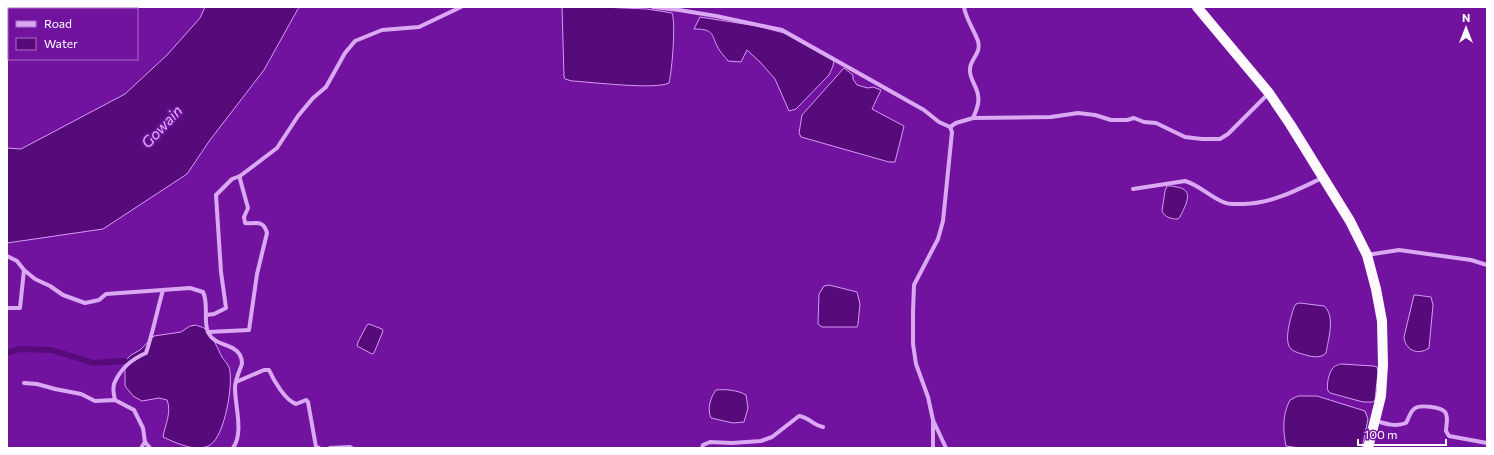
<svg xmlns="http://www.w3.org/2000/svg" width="1494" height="455" viewBox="0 0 1494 455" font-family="Commissioner,sans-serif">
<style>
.water{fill:#570b7a;stroke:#d79bf7}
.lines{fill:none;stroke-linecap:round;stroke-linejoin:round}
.canal{stroke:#570b7a;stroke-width:6}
.minor{stroke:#dba9f4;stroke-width:4}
.trunk{stroke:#fefaff;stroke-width:10}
.labels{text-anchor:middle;stroke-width:3.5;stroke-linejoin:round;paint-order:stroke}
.water-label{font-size:15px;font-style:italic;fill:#e3b6fa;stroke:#71139e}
</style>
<rect width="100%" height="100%" fill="#71139e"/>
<!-- water -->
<g class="water">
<path d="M205,7h94l-35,63 -54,70 -23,34 -84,55 -96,14v-95l14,1 104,-55 42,-39 33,-37z"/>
<path d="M562,7h39l46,2 25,4c4,10 0,58 -3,70 -14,7 -78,-1 -97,-2l-7,-2 -1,-3z"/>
<path d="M700,17l57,9 27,7 50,28 -1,5 -4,9 -33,34 -7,2 -14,-32 -15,-17 -13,-12 -6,12 -13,-1c-2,-3 -6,-7 -8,-10 -10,-15 -3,-22 -26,-22z"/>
<path d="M844,68l9,7v4l4,6 11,3 5,-1 8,3 -9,19 32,17 -9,36h-6l-88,-25 -2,-4 3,-18z"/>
<path d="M1167,186c3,0 6,0 9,1 20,2 9,19 4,30l-2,2c-6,0 -13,-1 -16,-8l3,-20z"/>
<path d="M829,285l28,7 3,12 -2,20 -1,3h-35l-4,-3 1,-30 5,-8z"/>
<path d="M1414,295h2l15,2 2,8 -4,43c-11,8 -24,2 -25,-11z"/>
<path d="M1300,303l24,3c12,10 4,34 2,47 -5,5 -11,4 -17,3 -5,-2 -14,-3 -18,-7 -8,-8 0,-32 3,-42l2,-3z"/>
<path d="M369,324l13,5 1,2 -9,22 -2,1 -15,-8 1,-4 9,-17z"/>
<path d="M196,325c2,1 6,2 8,3 9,7 13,20 18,29 2,3 5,6 7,10 5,15 -4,69 -19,78 -13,8 -34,-2 -47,-8 2,-12 9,-25 4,-37l-8,-2 -17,3 -9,-5 -8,-10v-25l6,-6 9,-5 14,-14 27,-4 9,-6z"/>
<path d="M1341,364l33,2 3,1 1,5 -3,28 -2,2h-10l-33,-9 -2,-2c-2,-6 1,-21 7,-25 0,0 5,-2 6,-2z"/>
<path d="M716,390c9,-1 22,0 30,5l2,13 -4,14 -11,1 -22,-5c-4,-9 -1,-20 5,-28z"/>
<path d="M1298,396h19l48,15 3,8 -6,29h-62l-14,-2c-3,-16 -4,-31 4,-46z"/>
</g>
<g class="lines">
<!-- canal -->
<path class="canal" d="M7,353l12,-4 33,1 41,13 32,-2"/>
<!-- minor -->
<g class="minor">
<path d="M653,7l26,3 37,6 66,14 142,80 15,12 11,5 2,5 -9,89 -5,18 -24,46 -1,27v32l3,20 12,33 5,23 13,28"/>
<path d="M964,7c2,12 10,23 14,34 4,12 -8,18 -8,28 -1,5 2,10 4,15 7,13 5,21 -1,34"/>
<path d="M7,9l10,-2"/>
<path d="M950,127l6,-4 17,-5 78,-1 27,-4 17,2 16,5h16l7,-2 10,4 12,1 29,14 17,2h18l8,-5 40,-40"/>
<path d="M1133,189l52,-8c14,4 24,15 38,21 6,3 14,2 21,2 29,-1 53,-14 78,-26"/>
<path d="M1367,255l32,-5 72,10 16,5"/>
<path d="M7,256l10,5 7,9 11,9 15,7 13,9 22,8 14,-3 7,-6 84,-6 13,4c6,12 0,28 5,40 7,15 24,10 32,23 1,2 2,6 2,9 -3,8 -7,16 -7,24 0,18 9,45 -2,60"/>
<path d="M7,308h13l4,-38"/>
<path d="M206,315l8,-1 12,-6 -5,-36 -5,-77 16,-16 8,-3"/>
<path d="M208,332l41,-2 8,-56 10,-41c-4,-15 -13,-8 -22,-10l-1,-6 4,-9 -8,-29v-3l37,-28 21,-32 15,-18 13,-11 19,-34 10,-12 27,-11 37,-3 42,-20"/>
<path d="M236,382l28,-12h5c5,11 16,30 27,34l10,-4 2,2 8,45 3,1"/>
<path d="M24,383l13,1 18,5 26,5 14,7 20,-1 19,10 9,18 2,14 5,6"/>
<path d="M115,400c-1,-4 -2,-12 -1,-16 6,-15 18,-25 32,-31 7,-21 11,-42 17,-63"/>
<path d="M1376,421c10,3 20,6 30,2 3,-5 4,-11 8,-14 5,-5 27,-2 31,3 4,5 1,13 1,19l3,5 38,7"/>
<path d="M933,422v26"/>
<path d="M141,448l4,-6"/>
<path d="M330,448l20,-1 2,1"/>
<path d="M702,448l1,-3 7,-3 22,1 29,-2 11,-4 27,-21c10,1 13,9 24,11"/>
</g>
<!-- trunk -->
<path class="trunk" d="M1197,7l72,86 21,31 60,97 17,34 9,34 6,32 1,44 -2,31 -13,52"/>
</g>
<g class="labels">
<!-- water labels -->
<g class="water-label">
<text transform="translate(162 127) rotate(-47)" y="5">Gowain</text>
</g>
</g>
<!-- border -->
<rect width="1494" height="455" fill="none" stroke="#ffffff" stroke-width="16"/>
<!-- legend -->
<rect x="8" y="8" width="130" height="52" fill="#71139e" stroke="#aa71c5"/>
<rect x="16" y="21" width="20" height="6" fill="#dba9f4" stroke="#aa71c5"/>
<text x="44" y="28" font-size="12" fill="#ffffff">Road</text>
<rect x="16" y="38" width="20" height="12" fill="#570b7a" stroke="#aa71c5"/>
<text x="44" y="48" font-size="12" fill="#ffffff">Water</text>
<!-- north arrow -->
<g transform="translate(1466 28)" stroke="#71139e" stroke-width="3" paint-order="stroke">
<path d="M0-3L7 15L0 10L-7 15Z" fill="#ffffff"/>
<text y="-6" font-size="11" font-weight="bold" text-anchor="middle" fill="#ffffff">N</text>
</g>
<!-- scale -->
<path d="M1358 439v6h88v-6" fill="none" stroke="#ffffff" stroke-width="2"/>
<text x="1364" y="439" font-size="12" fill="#ffffff" stroke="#71139e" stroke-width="3" paint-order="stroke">100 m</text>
</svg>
